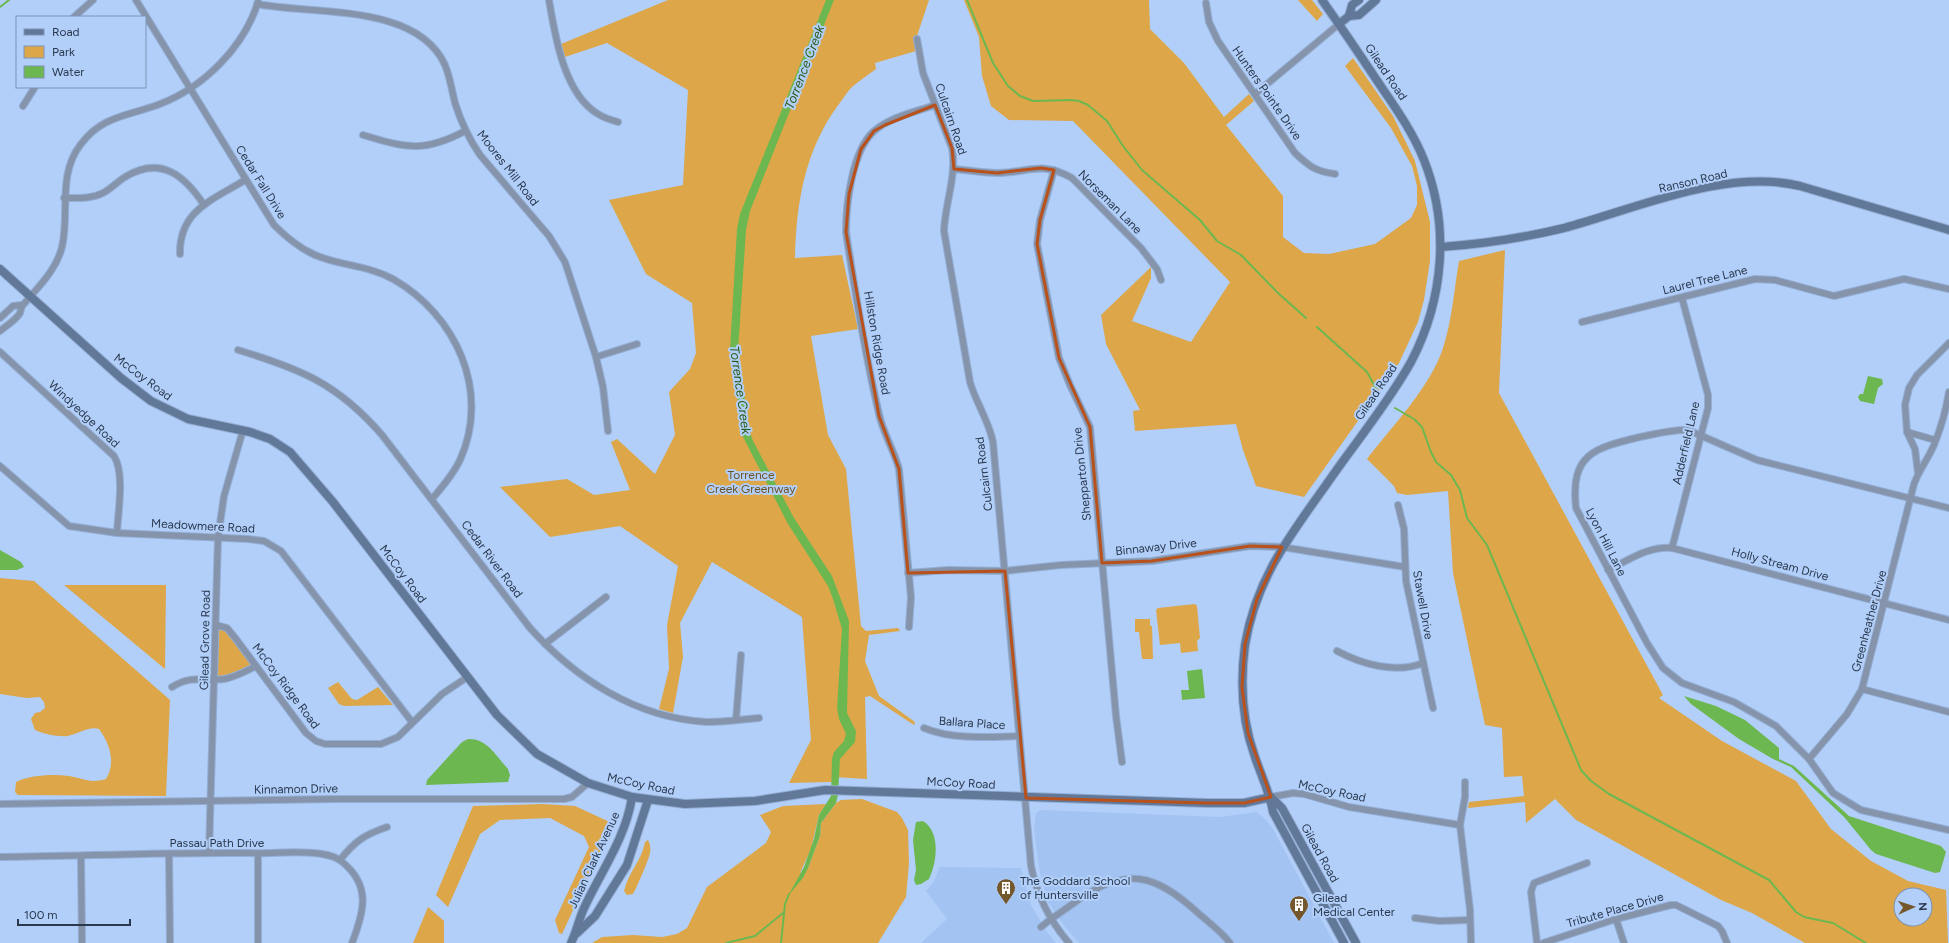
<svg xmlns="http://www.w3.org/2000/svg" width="1949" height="943" viewBox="0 0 1949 943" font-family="Figtree,sans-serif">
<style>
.built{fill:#a3c3f2}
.green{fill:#dda648;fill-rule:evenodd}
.water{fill:#6db750}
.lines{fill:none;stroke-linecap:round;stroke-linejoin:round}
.stream{stroke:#6db750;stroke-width:2}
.street-casing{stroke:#94aed4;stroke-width:8}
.secondary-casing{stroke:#94aed4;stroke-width:10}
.street{stroke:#8594ab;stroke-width:6}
.secondary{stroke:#627899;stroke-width:8}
.marked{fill:none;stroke:#b8511c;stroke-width:3;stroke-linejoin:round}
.labels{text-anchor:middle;stroke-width:4;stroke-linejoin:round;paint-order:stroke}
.street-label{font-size:12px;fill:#2a394e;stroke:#b2cffa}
.park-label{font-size:12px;fill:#6d5121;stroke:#b2cffa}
.poi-label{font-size:12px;fill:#2a394e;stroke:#b2cffa;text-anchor:start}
.water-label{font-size:13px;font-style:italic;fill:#2a5914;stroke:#b2cffa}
</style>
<rect width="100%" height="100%" fill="#b2cffa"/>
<!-- built -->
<g class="built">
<path d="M1041,810l179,7 37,-5 10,9 6,8 61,114h-255l-15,-17 -16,-24 -8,-28 -6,-45 2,-16z"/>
<path d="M940,867l81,1 10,37 16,27 9,11h-135l26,-24 -21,-28 8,-10z"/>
</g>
<!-- green -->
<g class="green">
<path d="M668,0h261l-14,42 1,9 -41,12 1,6c-8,6 -17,12 -24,18 -5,5 -9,12 -13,17 -34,45 -43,100 -44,154l47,-3 16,74 -47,7 17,99 18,34 15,157 5,5 32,-3 2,3 -31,4 -4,26 14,35 36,26 -1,3 -44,-29 -5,1 2,82 -34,-2 -1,5 -43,1 22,-43 -9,-123 -90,-55 -32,61 3,34 -10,56 -14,-4 10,-40 -2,-44 11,-59 -58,-40 -70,11 -50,-50 67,-8 27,16 36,-5 -19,-48 6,-3 38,35 20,-39 -6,-43 21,-23 6,-16 -4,-50 -46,-29 -37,-74 74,-15 5,-95 -81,-47 -42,14 -4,-13z"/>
<path d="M964,0h185l1,29 34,34 40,54 25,-23 5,7 -28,24 57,71v41l21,16 25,1 46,-10 36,-26 6,-13v-19l-5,-20 -21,-38 -46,-62 8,-8 40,58 22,45 15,61v39l-6,39 -6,22 -19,41 -95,134 -48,-11 -13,-36 -7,-26 -101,7 -2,-20 7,-1 -34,-66 -5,-29 50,-48v11l-19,43 59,21 39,-60 -157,-161 -64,-1 -18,-14 -9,-30 -3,-39z"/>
<path d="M1298,0h14l11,14 -6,7z"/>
<path d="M1505,250l-6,143 164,302 -4,3 63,43 74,40 35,48 40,32 37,20 38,9 2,53h-143l-53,-30 -31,-13 -145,-80 -21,-21 -29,24 -1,-21 -57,6 1,-6 55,-6 -2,-20 -18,1 -2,-49 -17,-3 -32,-152 -5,-82 -41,4 -10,-2 -3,-7 -27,-27c25,-33 63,-71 76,-111 9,-27 11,-58 16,-87zM1901,895h24v24h-24z"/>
<path d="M0,578l34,3 136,119 -4,96 -148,-1 -3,-3 1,-10c15,-7 36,-8 53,-6 15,2 19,8 37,3 10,-16 4,-35 -7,-50 -10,-3 -21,5 -31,7 -10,1 -24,-2 -33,-6l-4,-11 4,-6 5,-1 5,-4 -1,-6 -4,-5 -13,1 -27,-4z"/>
<path d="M64,585h102l-1,84z"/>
<path d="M1195,604l2,2 3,32 -3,3 1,10 -17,2 -1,-10 -20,2 -4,-35 2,-2z"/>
<path d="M1135,619h15v7h2l1,33h-11l-3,-27h-4z"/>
<path d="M216,625l11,3 29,38 -11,6 -30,7z"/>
<path d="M338,682l14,17 5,1 21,-13 15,18 -49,1 -5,-2 -11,-16z"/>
<path d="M862,799l35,13 5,6 6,12 1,33 -3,34 -28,46h-286l10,-6 31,-2 29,2 15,-3 10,-6 20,-41 59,-44 5,-11 -11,-17 23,-9 43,-2 -7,11 -8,34 -11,24 8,-5 12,-32 1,-13 15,-20 5,-3z"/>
<path d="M543,804l32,2 39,18 -4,14 -8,10 -40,86 -3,-1 -4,-13 34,-73 -5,-11 -34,-18 -50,2 -20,14 -32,73 -12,-12 37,-89z"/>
<path d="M648,840c2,4 3,8 2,13 -1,6 -13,34 -17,41l-6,1 -3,-4c4,-18 18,-31 21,-49z"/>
<path d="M428,907l16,14v22h-31z"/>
</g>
<!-- water -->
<g class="water">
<path d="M826,0h8l-84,211 -4,19 -8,121 11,78 4,12 41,77 38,58 17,45 -2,92 9,18 -1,11 -15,17 -2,36 -2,8 -15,20 -1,13 -12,32 -5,10 -15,18 16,-29 10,-28 5,-24 12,-19 1,-37 2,-7 10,-11 2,-7 -7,-15 -2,-11 5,-79 -9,-30 -5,-13 -40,-62 -45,-87 -13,-87 7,-121 3,-15z"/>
<path d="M1868,376l14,3 1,5 -5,4 -4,16 -14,-3 -2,-4 2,-3h3z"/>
<path d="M0,550l21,12 3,5 -7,3h-17z"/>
<path d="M1202,669l3,29 -23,2 -1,-10h8l-2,-19z"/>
<path d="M1684,696l32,10 29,14 34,28v11l15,7 55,50 92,30 5,6 -6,20 -5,1 -59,-19 -5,-4 -26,-32 -54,-51 -18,-8 -34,-20 -48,-35z"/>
<path d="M468,739c19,-1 28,17 40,30l2,6 -2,7 -82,3 1,-5 35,-38z"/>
<path d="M923,821c18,11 14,42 6,58l-8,5 -5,1 -2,-5 2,-10 -3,-30 3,-18z"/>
</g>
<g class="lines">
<!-- stream -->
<g class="stream">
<path d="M967,0l26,63 15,23 12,10 13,5 38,-1 8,1 9,4 19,16 16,25 19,24 58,50 17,21 24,14 37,38 28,25"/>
<path d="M0,7l9,-7"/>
<path d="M1317,327l50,45 12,22"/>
<path d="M1395,408l19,11 8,8 9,25 5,10 15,13 9,15 7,28 20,27 94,225 10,11 18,13 160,86 27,32 8,5 29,6 33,20"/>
<path d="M726,943l29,-7 28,-23"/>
<path d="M781,943l4,-39 4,-10"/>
</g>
<!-- street casing -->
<g class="street-casing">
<g id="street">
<path d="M136,0l138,225c12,12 25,23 41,30 26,11 52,10 78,24 63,36 98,112 67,181 -7,15 -18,27 -28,39"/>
<path d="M549,0c6,36 15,94 49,114 6,4 13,6 20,8"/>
<path d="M1206,3l3,19 9,19 77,112c15,14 20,18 40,21"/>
<path d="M257,4c57,11 160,-1 188,61 5,12 7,26 10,38 6,19 14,36 25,52l69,81 16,26 31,95 7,30 5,44"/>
<path d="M74,17l19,-17"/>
<path d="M917,39l6,34 29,75c5,28 -7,55 -8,83l26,151c6,21 19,39 23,60l38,424c6,30 18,54 38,77"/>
<path d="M1255,94l84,-70"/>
<path d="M23,106l12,-19"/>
<path d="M363,135c43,13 61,18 102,-4"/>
<path d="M954,169c14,1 29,4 43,4 31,0 44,-13 75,5l69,70 16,21 4,11"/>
<path d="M1054,170l-14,50 -3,24 22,114 11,27 20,42 26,289 6,46"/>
<path d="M64,198c14,0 27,1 39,-5 8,-4 15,-12 22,-16 36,-22 60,-1 79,28"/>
<path d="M180,254c-1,-44 33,-54 65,-74"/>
<path d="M0,318l13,-12 9,-1"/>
<path d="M1582,322l173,-43 20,1 59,16 70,-17 45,10"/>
<path d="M0,331c6,-5 16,-11 20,-18 1,-3 1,-6 3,-8 15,-18 33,-34 39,-58 8,-34 -5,-73 19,-103 22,-29 48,-28 79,-40 44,-17 84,-57 98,-102"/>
<path d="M238,350c63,19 100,34 144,85l148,193c46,51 106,90 177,94 17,0 34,-2 52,-4"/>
<path d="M0,352l114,104c11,18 4,55 3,77"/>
<path d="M596,357l41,-13"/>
<path d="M1907,432l28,8"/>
<path d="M0,466l69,60 48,7 131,6 16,2 17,10 131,171"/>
<path d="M1918,473l-3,-24 -8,-17 -2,-27 4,-17 8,-13 32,-32"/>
<path d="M1398,505l6,24 2,52 27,127"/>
<path d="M1949,508l-192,-48 -69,-30c-16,-1 -32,4 -48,7 -46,11 -70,17 -64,71l71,135 16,25 19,15 52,19 42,24 33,33 24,34 28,17 88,20"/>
<path d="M1672,548l36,-140v-13l-26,-97"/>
<path d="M1608,570c21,-10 40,-24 64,-22l277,72"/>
<path d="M908,573l40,-3 57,1 56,-6 91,-4 98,-15 32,1 123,20"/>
<path d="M216,625l11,3 9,11 70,94 10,8 9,3h56l17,-7 44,-43 24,-16"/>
<path d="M909,627l2,-30 -12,-128c-5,-19 -16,-36 -20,-55 -14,-60 -24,-122 -33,-182 0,-28 6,-80 27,-100 16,-15 42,-20 62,-27"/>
<path d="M545,644l61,-47"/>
<path d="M1337,651c24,13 59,23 86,12"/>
<path d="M172,687c21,-13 31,-5 52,-8 12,-2 22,-8 32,-13"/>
<path d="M1862,689l87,23"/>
<path d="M736,720l5,-65"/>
<path d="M924,728c29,12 64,9 95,8"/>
<path d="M1809,759l38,-45 15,-25 52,-205c5,-14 14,-25 20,-39 7,-17 12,-35 15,-53"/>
<path d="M1465,782v15l-5,28 10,85 1,33"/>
<path d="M1271,797l22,-4 11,1 45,13 111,18"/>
<path d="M0,804l336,-5h228l8,-2 16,-14"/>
<path d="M209,853l9,-316 6,-41 19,-66"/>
<path d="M169,854l1,89"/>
<path d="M258,854v89"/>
<path d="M81,856l1,87"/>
<path d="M0,857c83,-1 166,-5 249,-4 24,1 49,-3 73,1 6,1 14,3 19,7 31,24 23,51 11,82"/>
<path d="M340,860c15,-19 24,-25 47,-33"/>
<path d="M1415,918l24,3 31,-1"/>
<path d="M1616,919l8,24"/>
<path d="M1041,927c12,-10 25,-18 37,-27 48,-33 76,-27 119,12 11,10 24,19 33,31"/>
<path d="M1537,943l-6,-51 3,-9 53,-20"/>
<path d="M1543,943l73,-24 55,-14h5l42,21 4,5 5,12"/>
</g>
</g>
<!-- secondary casing -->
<g class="secondary-casing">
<g id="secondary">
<path d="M1322,0c19,27 38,55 56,82 17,25 35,50 46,78 26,66 20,139 -13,202 -24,43 -57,82 -85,123 -37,52 -70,94 -81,160 -5,37 -3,76 10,112 6,18 15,36 18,55l71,131"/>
<path d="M1349,16l10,-1 17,-15"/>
<path d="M1339,24l10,-8 3,-11 7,-5"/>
<path d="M1441,247c42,-3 82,-9 123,-19 71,-19 162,-60 236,-42l149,44"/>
<path d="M0,269l121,109 30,23 37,18 62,13 20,7 20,13 43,50 164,213 40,39 51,29 44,14 53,7 70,-3 70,-11 382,13h37l27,-6"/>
<path d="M1271,797l11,11 74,135"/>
<path d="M577,933l18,-17 32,-51 21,-65"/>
<path d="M571,943c6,-12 8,-25 14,-37 17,-36 41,-69 47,-109"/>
</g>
</g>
<!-- street -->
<use href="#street" class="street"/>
<!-- secondary -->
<use href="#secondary" class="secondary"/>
</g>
<!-- marked area -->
<path class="marked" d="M935,105l17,43 2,21 43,4 44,-5 13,2 -14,50 -3,24 22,114 31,69 12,136 50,-2 98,-15 32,1 -25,52 -12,45 -3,43 6,46 23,64 -27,6h-37l-181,-5 -21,-227 -97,2 -9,-104 -20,-53 -33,-184 3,-38 12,-45 13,-18 11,-6z"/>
<!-- icons -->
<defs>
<g id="building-pin" transform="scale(1)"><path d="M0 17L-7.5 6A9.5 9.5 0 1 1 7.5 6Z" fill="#74582b" stroke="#b2cffa"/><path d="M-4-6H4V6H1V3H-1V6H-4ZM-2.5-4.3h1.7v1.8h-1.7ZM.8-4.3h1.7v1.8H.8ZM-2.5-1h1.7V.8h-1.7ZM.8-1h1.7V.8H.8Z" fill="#fff"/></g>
</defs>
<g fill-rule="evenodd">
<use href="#building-pin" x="1006" y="888"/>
<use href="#building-pin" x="1299" y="905"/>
</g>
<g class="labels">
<!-- street labels -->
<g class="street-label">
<text transform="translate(1386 72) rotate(56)" y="4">Gilead Road</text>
<text transform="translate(1267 93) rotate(55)" y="4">Hunters Pointe Drive</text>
<text transform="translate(951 119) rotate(71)" y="4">Culcairn Road</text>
<text transform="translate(508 168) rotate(52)" y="4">Moores Mill Road</text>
<text transform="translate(1693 181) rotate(-13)" y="4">Ranson Road</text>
<text transform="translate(261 182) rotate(58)" y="4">Cedar Fall Drive</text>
<text transform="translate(1110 202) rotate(45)" y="4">Norseman Lane</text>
<text transform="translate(1705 280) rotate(-14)" y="4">Laurel Tree Lane</text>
<text transform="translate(877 343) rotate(80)" y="4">Hillston Ridge Road</text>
<text transform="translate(143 377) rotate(37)" y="4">McCoy Road</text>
<text transform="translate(1376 392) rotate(-56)" y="4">Gilead Road</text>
<text transform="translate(84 414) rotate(43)" y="4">Windyedge Road</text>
<text transform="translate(1686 443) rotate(-77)" y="4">Adderfield Lane</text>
<text transform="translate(984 474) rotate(-97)" y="4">Culcairn Road</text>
<text transform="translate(1082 474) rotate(-96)" y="4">Shepparton Drive</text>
<text transform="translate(203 526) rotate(3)" y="4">Meadowmere Road</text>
<text transform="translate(1606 542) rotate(63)" y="4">Lyon Hill Lane</text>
<text transform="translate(1156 547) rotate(-6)" y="4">Binnaway Drive</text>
<text transform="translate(492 559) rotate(53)" y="4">Cedar River Road</text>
<text transform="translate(1780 564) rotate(15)" y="4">Holly Stream Drive</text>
<text transform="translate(403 574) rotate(53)" y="4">McCoy Road</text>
<text transform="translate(1423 605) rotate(80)" y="4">Stawell Drive</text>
<text transform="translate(1869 621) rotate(-75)" y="4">Greenheather Drive</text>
<text transform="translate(205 640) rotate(-89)" y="4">Gilead Grove Road</text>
<text transform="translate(286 686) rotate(53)" y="4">McCoy Ridge Road</text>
<text transform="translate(972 723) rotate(4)" y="4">Ballara Place</text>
<text transform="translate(961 783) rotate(3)" y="4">McCoy Road</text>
<text transform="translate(641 784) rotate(12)" y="4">McCoy Road</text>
<text transform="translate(296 789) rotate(-1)" y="4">Kinnamon Drive</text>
<text transform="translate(1332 791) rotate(12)" y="4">McCoy Road</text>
<text x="217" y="847">Passau Path Drive</text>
<text transform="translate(1320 853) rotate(61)" y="4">Gilead Road</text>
<text transform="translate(594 860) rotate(-65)" y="4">Julian Clark Avenue</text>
<text transform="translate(1615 910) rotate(-16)" y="4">Tribute Place Drive</text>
</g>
<!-- park labels -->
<g class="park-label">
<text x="751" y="479">Torrence<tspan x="751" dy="14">Creek Greenway</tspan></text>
</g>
<!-- poi labels -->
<g class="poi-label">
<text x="1020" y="885">The Goddard School<tspan x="1020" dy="14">of Huntersville</tspan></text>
<text x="1313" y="902">Gilead<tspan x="1313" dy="14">Medical Center</tspan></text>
</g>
<!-- water labels -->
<g class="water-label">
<text transform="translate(804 67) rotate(-69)" y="5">Torrence Creek</text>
<text transform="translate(741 390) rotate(82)" y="5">Torrence Creek</text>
</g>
</g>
<!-- legend -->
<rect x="16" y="16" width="130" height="72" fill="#b2cffa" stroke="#7c93b5"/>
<rect x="24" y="29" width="20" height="6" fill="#627899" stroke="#7c93b5"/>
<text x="52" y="36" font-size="12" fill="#2a394e">Road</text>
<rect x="24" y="46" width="20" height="12" fill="#dda648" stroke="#7c93b5"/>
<text x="52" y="56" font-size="12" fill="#2a394e">Park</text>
<rect x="24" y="66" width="20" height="12" fill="#6db750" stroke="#7c93b5"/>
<text x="52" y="76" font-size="12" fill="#2a394e">Water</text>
<!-- north arrow -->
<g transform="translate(1913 907) rotate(87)"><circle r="19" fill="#b2cffa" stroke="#7c93b5"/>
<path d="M0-3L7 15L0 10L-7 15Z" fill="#74582b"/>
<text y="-6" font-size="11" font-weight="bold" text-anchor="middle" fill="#2a394e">N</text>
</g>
<!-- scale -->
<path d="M18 919v6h112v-6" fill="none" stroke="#2a394e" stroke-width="2"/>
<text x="24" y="919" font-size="12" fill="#2a394e" stroke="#b2cffa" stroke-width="3" paint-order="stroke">100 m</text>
</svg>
